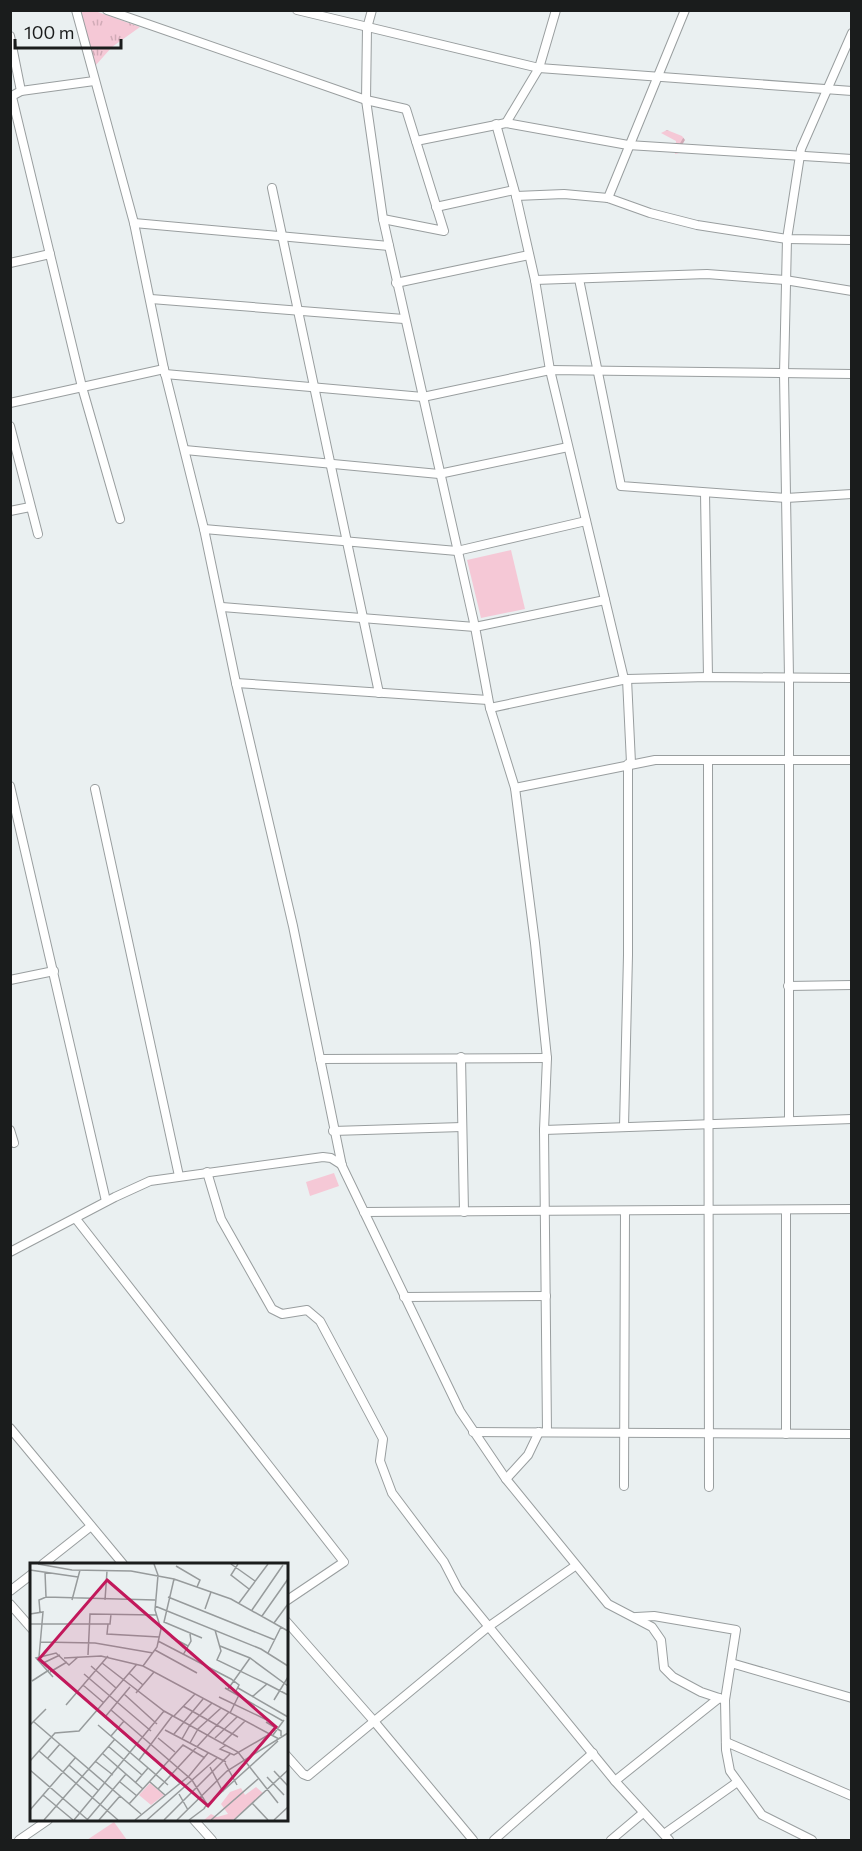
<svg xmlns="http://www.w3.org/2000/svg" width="862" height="1851" viewBox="0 0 862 1851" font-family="Commissioner,sans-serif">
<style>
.grass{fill:url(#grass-tufts)}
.forest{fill:url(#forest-firs)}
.pitch{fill:#f5c8d6}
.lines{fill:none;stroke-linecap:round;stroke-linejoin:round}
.minor-casing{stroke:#999e9f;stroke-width:10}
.minor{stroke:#fff;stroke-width:8}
.inset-road{fill:none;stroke:#979b9c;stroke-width:1.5}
.view{fill:#c2185b;fill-opacity:0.15;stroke:#c2185b;stroke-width:3}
.inset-edge{fill:none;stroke:#1a1c1c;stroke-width:3}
</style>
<defs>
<pattern id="grass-tufts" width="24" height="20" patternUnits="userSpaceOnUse" patternTransform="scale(1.5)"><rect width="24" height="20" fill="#f5c8d6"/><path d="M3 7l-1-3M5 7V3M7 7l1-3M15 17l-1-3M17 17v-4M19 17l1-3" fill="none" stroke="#d1abb7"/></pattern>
<pattern id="forest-firs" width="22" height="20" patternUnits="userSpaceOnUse" patternTransform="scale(1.5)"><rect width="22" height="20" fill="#f5c8d6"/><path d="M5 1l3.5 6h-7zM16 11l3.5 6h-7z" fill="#d1abb7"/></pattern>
</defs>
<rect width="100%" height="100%" fill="#eaf0f1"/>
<!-- grass -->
<path class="grass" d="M81,11h14l45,16 -28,20 -17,19z"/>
<!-- forest -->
<path class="forest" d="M667,130l15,6 3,4 -3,5 6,6 -13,3 1,-13 -15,-8z"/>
<!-- pitch -->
<g class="pitch">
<path d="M511,550l14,59 -44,9 -14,-58z"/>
<path d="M334,1173l5,13 -29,10 -4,-14z"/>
<path d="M114,1822l13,18h-40z"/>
</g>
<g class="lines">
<!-- minor casing -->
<g class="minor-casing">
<g id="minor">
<path d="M76,10l58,213 30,146 40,160 32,154 57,243 49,240 118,245 46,68 102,125 44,23 9,13 3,28 9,9 28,15 24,8"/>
<path d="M107,10l259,90 40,9 38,122 -61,-12"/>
<path d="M297,10l242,58 313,23"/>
<path d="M372,10l-5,18 -1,72 17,119 92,408 15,81 25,80 20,155 12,115 -3,72 3,302"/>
<path d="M10,36l11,55"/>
<path d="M10,97l11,-6 73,-10"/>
<path d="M12,97l70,290 38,132"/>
<path d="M506,123l33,-55 17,-58"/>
<path d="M496,124l20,72 19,84 15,90 74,309"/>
<path d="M416,141l90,-18 122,22 224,14"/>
<path d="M272,188l107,505"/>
<path d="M516,196l48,-2 44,4 42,15 47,12 90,14 65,1"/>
<path d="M608,198l77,-188"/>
<path d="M436,207l78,-17"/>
<path d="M134,223l255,23"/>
<path d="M10,263l40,-9"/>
<path d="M579,279l42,207 165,12 66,-4"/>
<path d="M535,280l172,-6 78,6 67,11"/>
<path d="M396,283l133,-28"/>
<path d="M151,299l253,20"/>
<path d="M165,374l258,23 127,-27 302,4"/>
<path d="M10,403l154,-34"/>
<path d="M10,426l28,108"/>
<path d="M185,450l254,24 129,-27"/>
<path d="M705,493l3,184"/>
<path d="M10,511l20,-4"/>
<path d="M204,529l253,22 129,-30"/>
<path d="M222,607l253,20 130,-27"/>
<path d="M627,679l4,84"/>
<path d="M236,683l252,17"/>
<path d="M490,708l137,-29 81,-2 144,1"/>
<path d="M708,760l1,727"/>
<path d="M10,786l96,415"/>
<path d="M515,788l140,-28h197"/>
<path d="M95,789l84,387"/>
<path d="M10,980l44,-9"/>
<path d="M788,986l64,-1"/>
<path d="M461,1057l3,155"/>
<path d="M320,1059l227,-1"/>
<path d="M789,1121v-443l-5,-304 3,-135 14,-90 51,-116"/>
<path d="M624,1127l4,-172v-191"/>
<path d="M10,1130l4,13"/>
<path d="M544,1130l308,-11"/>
<path d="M333,1131l129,-4"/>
<path d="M207,1172l14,47 51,90 10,5 25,-4 13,11 63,118 -3,22 12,32 52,69 14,27 157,192 54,59"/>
<path d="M364,1212l488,-3"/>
<path d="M76,1219l268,343 -58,39"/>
<path d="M10,1252l105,-55 35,-16 173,-24 8,1 11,7"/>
<path d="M404,1297l142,-1"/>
<path d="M10,1428l113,136"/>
<path d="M473,1432l379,2"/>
<path d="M786,1434v-224"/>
<path d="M506,1479l22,-24 11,-23"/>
<path d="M624,1486l1,-275"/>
<path d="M43,1564l48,-38"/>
<path d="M10,1591l22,-17"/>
<path d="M10,1604l22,25"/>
<path d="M636,1617l18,-1 82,14 -11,70 1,50 4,21 32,44 50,25"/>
<path d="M286,1621l87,99 100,120"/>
<path d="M731,1663l121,35"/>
<path d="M726,1742l126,54"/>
<path d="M286,1755l17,19 5,2 180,-149 87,-61"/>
<path d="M615,1781l104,-83"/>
<path d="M194,1820l18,20"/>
<path d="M664,1834l72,-51"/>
<path d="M19,1840l29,-20"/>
<path d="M494,1840l99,-87"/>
<path d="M611,1840l32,-27"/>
</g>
</g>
<!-- minor -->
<use href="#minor" class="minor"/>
</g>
<!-- overview -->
<g transform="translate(30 1563)">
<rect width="258" height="258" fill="#eaf0f1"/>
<path d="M226,224l7,6 -30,27h-29l7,-6 6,3 11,-3 -7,-10 9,-12 11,-4 4,7z" fill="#f5c8d6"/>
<path d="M120,220l14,12 -13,10 -12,-10z" fill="#f5c8d6"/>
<path class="inset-road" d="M8,1l34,6 59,1 43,8 57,20 57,32M201,1l24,17M208,1l-7,11 18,14M146,3l24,14 -3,7M0,7l48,7M15,9l1,25M144,16l-10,43 38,16M138,34l107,43M42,37l8,-30M75,37l2,-29M209,40l29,-39M125,43l106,43 27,17M175,46l6,-17M222,47l31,-45M10,49l-1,-12 7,-3 109,3M0,51l13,-2 -4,45M232,53l26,-37M244,60l14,-19M0,61h80l1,-10M78,61l-1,10 52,3M185,67l6,21 -4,9 50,24M141,74l17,9M128,78l73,38 8,6 -4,8M10,79l55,1 58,10M190,83l30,12 38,28M125,87l42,23M238,90l13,-26M58,92l2,-41 66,1M153,92l8,-14 -1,-7M34,95l37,-2 42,10 136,73M72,100l62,48 74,41 40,51M11,101l19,-9M61,103l25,22M113,103l14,-19 4,-18 -6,-19 3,-35 -4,-11M20,109l17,-10M99,110l14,12M54,111l67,57M23,114l-17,-19 20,-5 13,12 9,-8M2,118l17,-11M39,122l69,61M53,122l21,18M195,125l58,33M208,125l50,29M198,126l22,-31M106,130l18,-21M94,131l33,30M189,134l48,23M222,134l15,-13 21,11M244,137l14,-23M36,142l42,-49M153,143l55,31M81,147l81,70 16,26M200,150l9,-18M144,153l21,-22M75,154l25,-30M4,159l107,92M236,159l15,9v5M0,162l16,-16M68,162l70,60M135,167l61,32M144,171l29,-35M243,172l11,-15M81,173l13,-15M128,175l17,14M185,175l22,-21M152,176l8,-14 22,-22M160,180l8,-14 23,-21M193,180l22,-22M196,182l-6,4 14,6 36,-21M78,183l34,29M9,188l79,69M116,189l34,31M72,190l41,36M17,196l13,-15M109,197l34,-45M0,198l25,-28 24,-2 58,-67M65,198l18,14M195,200l12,22M39,202l30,26M180,204l13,25M0,207l58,50M244,208l14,15M237,214l17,18M90,219l17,14M120,219l15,13M105,220l13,-15M128,226l71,-77M149,231l9,16M13,232l30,25M222,240l16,17M99,241l54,-59 22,13M174,245l74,-67M0,247l46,-53M14,257l71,-81M44,257l90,-109M57,257l39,-46M69,257l21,-24M105,257l54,-44 19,-23M117,257l70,-62M134,257l66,-66M147,257l50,-49 61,-38M159,257l16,-12M181,257l47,-41M204,257l54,-50M244,257l14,-13"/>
<path class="view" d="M77,17l169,147 -68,79 -169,-147z"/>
<rect width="258" height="258" class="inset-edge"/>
</g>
<!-- border -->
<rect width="862" height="1851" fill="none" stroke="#1a1c1c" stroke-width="24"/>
<!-- scale -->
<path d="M15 39v9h106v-9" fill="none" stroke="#1a1c1c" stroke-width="3"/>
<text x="24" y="39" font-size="18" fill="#1a1c1c" stroke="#eaf0f1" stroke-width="4.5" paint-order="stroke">100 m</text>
</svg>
